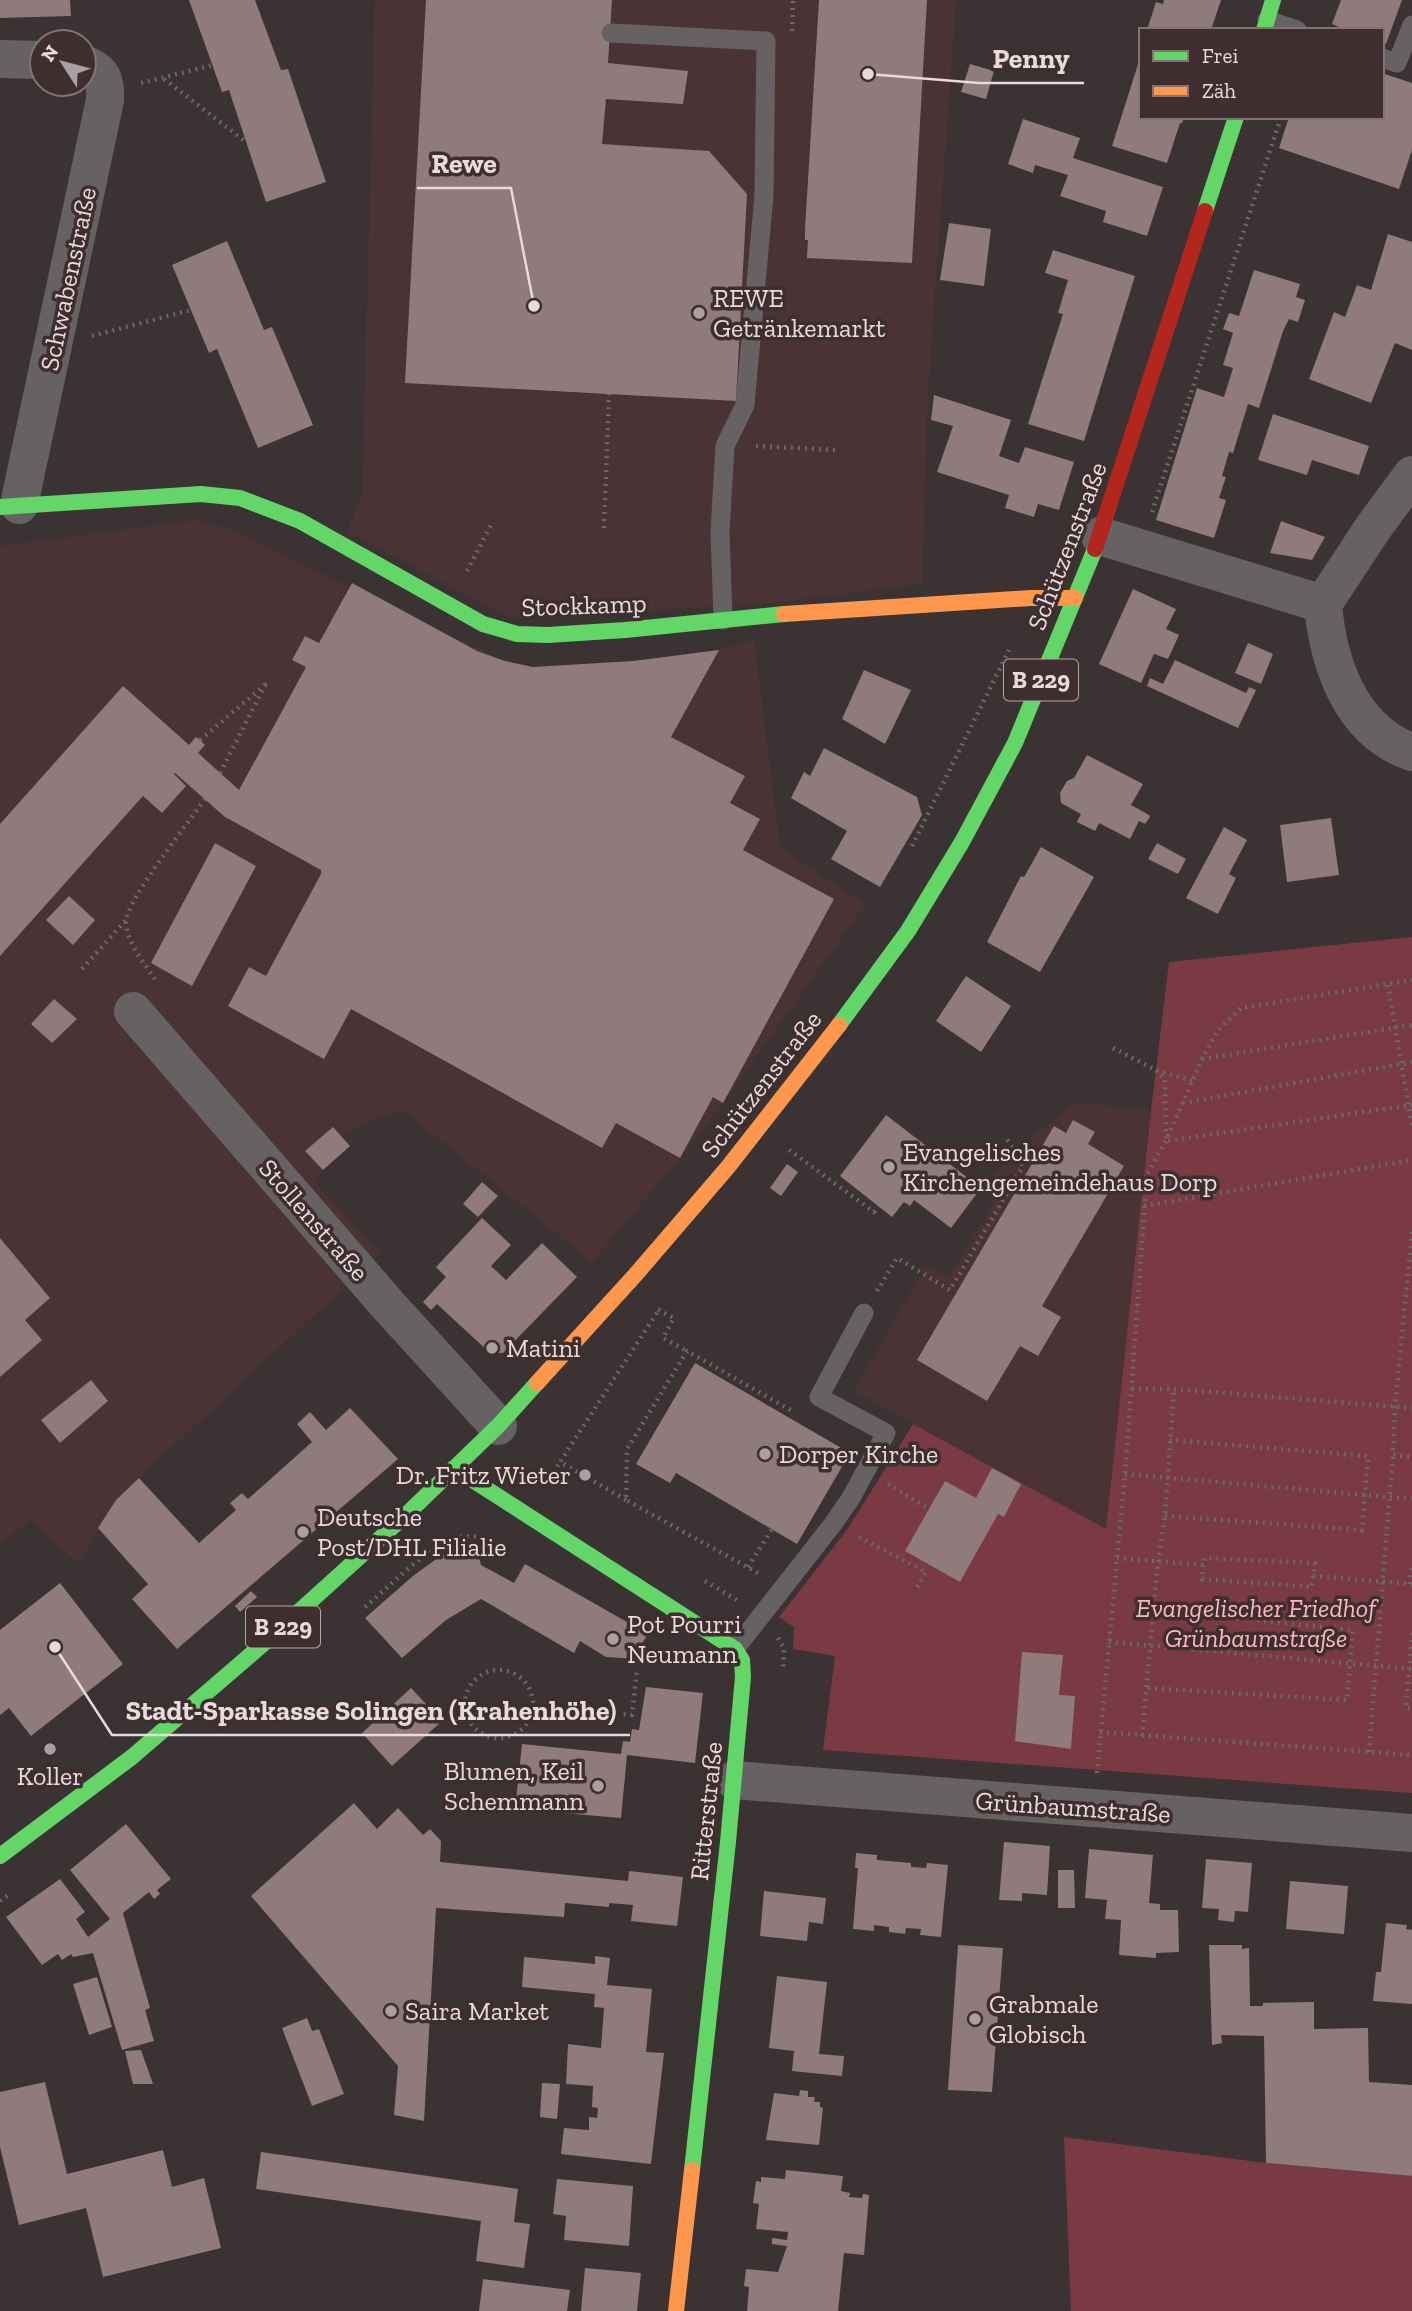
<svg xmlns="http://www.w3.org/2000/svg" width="1412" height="2311" viewBox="0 0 1412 2311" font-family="'Zilla Slab',serif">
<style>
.built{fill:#493335}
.green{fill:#793a43}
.building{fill:#8f7a7c}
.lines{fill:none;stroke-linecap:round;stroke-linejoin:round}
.path{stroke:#6b6868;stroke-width:4.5;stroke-dasharray:2 5;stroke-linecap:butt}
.lane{stroke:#666263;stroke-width:19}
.street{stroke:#666263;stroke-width:38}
.fast{stroke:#63d668;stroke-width:16}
.slow{stroke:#ff974d;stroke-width:16}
.jam{stroke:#b3261e;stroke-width:16}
.poi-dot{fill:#aba0a1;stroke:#3f2e30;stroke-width:2.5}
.labels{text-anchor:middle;stroke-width:7;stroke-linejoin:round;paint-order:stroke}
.shield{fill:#3f2e30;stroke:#b5a7a8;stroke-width:2}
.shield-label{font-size:24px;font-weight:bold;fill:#e7dbdc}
.street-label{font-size:26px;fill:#e7dbdc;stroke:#3f2e30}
.poi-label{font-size:26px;fill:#e7dbdc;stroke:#3f2e30;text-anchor:start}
.park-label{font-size:26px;font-style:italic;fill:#fcb7bd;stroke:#3f2e30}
.leader{fill:none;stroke:#e7dbdc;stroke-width:2.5}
.callout-dot{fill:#e7dbdc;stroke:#3f2e30;stroke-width:2.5}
.callout-label{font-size:28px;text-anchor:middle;font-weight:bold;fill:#e7dbdc;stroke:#3f2e30;stroke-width:7;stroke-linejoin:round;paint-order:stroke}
</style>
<rect width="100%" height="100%" fill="#3b3233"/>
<!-- built -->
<g class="built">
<path d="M375,0h581l-28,391 -6,193 -157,20 -254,14 -164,-86 15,-38z"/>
<path d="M195,520l32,8 278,133 28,6 100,-6 86,-11 35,-10 26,208 85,57 -142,198 -43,55 -88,104 -188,-151 -37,10 -25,15 8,10 -37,34 68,73 -265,246 -37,65 -48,-45 -31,26v-999z"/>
<path d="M1076,1102l75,9 -45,418 -252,-138 72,-126 23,12 45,-75 -13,-14 40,-42z"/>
</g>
<!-- green -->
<g class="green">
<path d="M1412,937v856l-589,-43 12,-94 -42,-7 1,-22 -15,-10 68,-87 66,-106 193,105 45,-418 18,-149z"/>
<path d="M1064,2137l202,26 146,13v135h-341z"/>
</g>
<!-- building -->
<g class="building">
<path d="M0,0h70l1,16 -71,2z"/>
<path d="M189,0h66l26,70 7,-1 38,113 -60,20 -37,-112 -7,2z"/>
<path d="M426,0h186l-4,63 80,8 -5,33 -77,-5 -4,45 107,7 38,43 -11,207 -331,-18z"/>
<path d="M819,0h108l-15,263 -105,-5 1,-18h-3v-11z"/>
<path d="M1164,0h57l-10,30h-64l9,-28 7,2z"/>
<path d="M1341,0h61l-16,44 -4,-1v-13h-36l-14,-6z"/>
<path d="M1140,58l1,59h43l-2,6h-2l-13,40 -55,-17z"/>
<path d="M970,64l24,7 -8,28 -25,-7z"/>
<path d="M1385,74l27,9v67l-13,39 -120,-41 10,-31h93v-42z"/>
<path d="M1023,119l57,19 -7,20 90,29 -16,49 -44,-14 3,-11 -46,-15 8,-21 -33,-10 -2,8 -25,-9z"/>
<path d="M949,223l42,6 -7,57 -44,-6z"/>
<path d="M1388,234l24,8v108l-17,-7 -24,60 -62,-24 25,-67 11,5 12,-32 14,5z"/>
<path d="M227,241l37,89 8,-3 41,98 -55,23 -41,-99 -8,4 -37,-88z"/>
<path d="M1053,250l82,26 -51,165 -56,-17 35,-110 -5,-1 10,-33 -23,-7z"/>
<path d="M1254,270l46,14 -4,13 9,3 -7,22 -9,-3 -6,12 -24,77 -11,-4 -15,49 -4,-1 -7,24 4,1 -7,21 7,2 -12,38 -58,-18 41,-132 27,9 9,-29 -10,-3 10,-32 -10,-4 6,-16 10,3z"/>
<path d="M934,395l77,25 -12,36 20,7 6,-16 49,15 -15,48 -21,-6 -4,13 -29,-9 4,-13 -72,-23 16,-46 -22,-6z"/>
<path d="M1273,414l96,32 -10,29 -47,-15 -5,15 -49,-15z"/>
<path d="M1281,521l44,16 -13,23 -42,-7z"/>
<path d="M352,583l125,68 28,10 28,6 100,-6 86,-11 -48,87 74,39 -15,27 30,16 -17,31 91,49 -111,204 -10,-6 -33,61 -64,-35 -14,25 -251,-139 -27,50 -96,-53 21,-39 17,9 55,-102v-4l-96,-53 -50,-44 -1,1 12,12 -24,27 -19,-17 -143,160v-132l123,-138 66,59 7,-8 4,3 5,5 -7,8 41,37 67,-123 -14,-7 13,-24 14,7z"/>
<path d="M1133,589l43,20 -10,20 13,6 -11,24 -14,-5 -13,29 -42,-19z"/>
<path d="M1248,643l25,11 -12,30 -26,-11z"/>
<path d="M1175,660l71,33 3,-6 7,3 -18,38 -91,-42 3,-8 13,6z"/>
<path d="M864,670l47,20 -26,54 -43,-25z"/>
<path d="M824,748l93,49 5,18 -42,72 -49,-28 16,-28 -56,-33 13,-26 6,4z"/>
<path d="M1087,755l56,29 -12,21 18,10 1,2 -5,7 -6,-3 -9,18 -31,-16 -4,8 -18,-9 4,-8 -20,-11 -1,-10 7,-12 7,-3z"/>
<path d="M1331,818l8,57 -52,7 -7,-57z"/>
<path d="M1224,827l23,13 -18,34 7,4 -18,36 -32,-16z"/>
<path d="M215,843l41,23 -64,120 -41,-23z"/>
<path d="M1157,843l29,16 -8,15 -30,-15z"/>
<path d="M1041,847l53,30 -54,95 -53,-30 34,-66 3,1z"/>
<path d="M69,896l26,24 -22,25 -27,-25z"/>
<path d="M966,976l45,30 -30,46 -45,-31z"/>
<path d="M54,999l23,20 -25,24 -21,-19z"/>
<path d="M886,1115l95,73 -30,40 -37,-28 -4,6 -6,-4 -12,15 -52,-41z"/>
<path d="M1073,1120l22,12 -7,12 36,22 -82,140 19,11 -23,39 -18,-10 -33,55 -70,-41 137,-234 12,7z"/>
<path d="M333,1127l17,19 -27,24 -18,-19z"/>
<path d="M787,1164l11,8 -17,24 -11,-8z"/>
<path d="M482,1182l16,14 -20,21 -15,-13z"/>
<path d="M482,1218l29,27 -20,21 15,14 36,-37 35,34 -74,76h-13l-53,-49 -6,6 -8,-8 23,-25 -10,-10z"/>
<path d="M0,1238l50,60 -25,22 17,20 -42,37z"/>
<path d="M695,1363l155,90 -53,91 -121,-71 -6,10 -34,-19z"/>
<path d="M91,1380l17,21 -48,42 -19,-23z"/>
<path d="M350,1408l48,51 -221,190 -45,-50 16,-15 -50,-56 18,-28 23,-22 60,65 37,-33 -6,-7 12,-10 6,6 64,-57 -15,-18 13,-12 16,18z"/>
<path d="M992,1468l29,16 -17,33 -6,-3 -38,68 -55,-31 40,-70 31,17z"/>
<path d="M465,1543l12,7 4,15 33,18 11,-19 123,70 -12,19 3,2 -2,4 -31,-2 -26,-16 -6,12 -93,-54 -35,21 -44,38 -37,-40 48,-42 41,-30z"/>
<path d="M60,1583l63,81 -92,72 -22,-28 -9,7v-85z"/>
<path d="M251,1591l6,6 -17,15 -5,-6z"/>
<path d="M1022,1652l41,3 -4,40 16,1 -4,53 -56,-8z"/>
<path d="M646,1687l57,6 -8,70 -68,-8 -6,63 -106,-9 7,-65 99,10 2,-13 7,1 2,-13 7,1z"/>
<path d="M411,1688l31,33 -50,45 -30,-33z"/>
<path d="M354,1803l23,26 21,-21 25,27 7,-6 11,12 -1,21 188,19 1,-10 54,6 -6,49 -46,-5 2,-16 -24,-2v4l-44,-4 -1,14 -128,-9 -12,213 -30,-6 4,-49 -147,-170z"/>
<path d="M126,1824l45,55 -14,11 3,4 -6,5 -5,-7 -26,21 27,95 -5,2 9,31 -32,9 -29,-97 -20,4 -2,-3 -9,6 -4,-6 -16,11 -36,-48 54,-38 25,33 -9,7 12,18 22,-18 -40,-49z"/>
<path d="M1004,1842l46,4 -3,49 -25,-2v8l-23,-1z"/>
<path d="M1089,1849l64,6 -4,48 11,1v6h18l1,42 -23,1v5l-37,-3 2,-35 -16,-1 2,-19 -22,-2z"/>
<path d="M856,1853l21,2v5l34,3v4l15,1 1,-5 21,2 -7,72 -21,-2 1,-6 -15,-1 -1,6 -16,-2v-5l-15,-2v6l-21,-2 5,-61h-3z"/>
<path d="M1206,1859l46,4 -4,49 -13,-1 -1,11 -16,-2 1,-11 -17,-1z"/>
<path d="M1058,1870h16l1,38h-17z"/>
<path d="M1290,1881l58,5 -4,48 -58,-5z"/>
<path d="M764,1891l62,7 -3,26 -14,-2 -2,19 -47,-5z"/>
<path d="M1386,1923l21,2 -1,4 6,1v74l-39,-3 3,-29h5z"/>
<path d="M958,1945l45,3 -11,144 -44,-2z"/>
<path d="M1209,1945h33v4l7,-1 1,58h13v-3l51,-1v27l54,-1 1,54 43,3v91l-146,-13 -2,-127 -43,-1 1,8 -10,2z"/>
<path d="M595,1956l15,2 -3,27 45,4 -6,63 18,1 -13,111 -90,-10 3,-26 25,2v-13l8,1 1,-10 -6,-1 1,-21 -27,-2 2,-40 33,4 3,-40 -10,-1 1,-13 -73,-7 2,-30 71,7z"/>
<path d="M777,1976l50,6 -8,72 25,2 -2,20 -50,-5 2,-20 -25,-3z"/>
<path d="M97,1977l15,50 -23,8 -16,-51z"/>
<path d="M307,2018l5,13 7,-2 25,65 -32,12 -30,-78z"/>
<path d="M141,2050l12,34h-20l-8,-33z"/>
<path d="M45,2082l22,92 96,-24 9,37 32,-9 17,70 -118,29 -17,-69 -67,17 -19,-78v-55z"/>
<path d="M542,2083l18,1 -3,35 -17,-2z"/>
<path d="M800,2090l8,1v6h7l-1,5h6v5l3,1 -4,37 -53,-5 8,-47 25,3z"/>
<path d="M261,2152l257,37 -4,33 16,2 -6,44 -48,-7 5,-40 -225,-32z"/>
<path d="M786,2170l57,6 -2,15 9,2 -1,4 13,1 1,-4 6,1 -5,60 -20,-2 -6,58h-91l2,-24 -5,-1 2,-17 32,3 9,-26 -15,-2v-6l15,2 1,-8 -32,-3 3,-25 -6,-1 3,-22 5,1v-5l24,2z"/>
<path d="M557,2179l76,7 -4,60 -65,-6 2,-24 -13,-2z"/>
<path d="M585,2268l56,5 -4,38h-56z"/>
<path d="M483,2279l87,11 -3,21h-88z"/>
</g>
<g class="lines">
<!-- path -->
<g class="path">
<path d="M792,31l1,-31"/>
<path d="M164,79l82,63"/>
<path d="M141,83l72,-18"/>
<path d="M92,336l99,-26"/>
<path d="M756,446l80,4"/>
<path d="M1152,512l129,-395"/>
<path d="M604,528l5,-134"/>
<path d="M467,571l24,-46"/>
<path d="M200,740l65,-55 -45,88"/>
<path d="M912,846l97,-196"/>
<path d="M82,969l44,-49"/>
<path d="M155,979c-11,-16 -28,-36 -29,-57 0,-22 64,-101 79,-123"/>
<path d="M1388,985l24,141"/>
<path d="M1113,1048l43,22 36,11"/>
<path d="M1202,1059l210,-34"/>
<path d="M1156,1070l9,9 1,62 246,-36"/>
<path d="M1183,1103l229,-41"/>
<path d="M789,1150l85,62 4,-6"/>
<path d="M1144,1206l268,-46"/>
<path d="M1412,1232l-17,175 -2,48 19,2"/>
<path d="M877,1291l20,-33 53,32 73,-124 -16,-27"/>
<path d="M658,1310l16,8 -11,20 24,13"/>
<path d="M1132,1389h42l238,19"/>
<path d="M1125,1474l287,25"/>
<path d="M888,1484l41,25"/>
<path d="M547,1485l13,-23"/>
<path d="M626,1500l-66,-38 100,-154"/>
<path d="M1165,1516l197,14 6,-74 -198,-16"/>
<path d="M859,1537l67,35 -11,19"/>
<path d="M1117,1558l86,7 2,-7 110,5 -2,13 99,8"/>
<path d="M1203,1565l-1,14 110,8 1,-11"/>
<path d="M748,1567l24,-38"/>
<path d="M758,1573l-132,-73 1,-51 60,-98 107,61"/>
<path d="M705,1581l32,19"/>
<path d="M1409,1584l3,-18"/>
<path d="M365,1607c24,-20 59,-57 87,-68 11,-4 26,-3 38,-1"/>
<path d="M1412,1633l-6,75h6"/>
<path d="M778,1638l6,10 -1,22"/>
<path d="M1109,1642l303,27"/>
<circle cx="499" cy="1704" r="34"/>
<path d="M1148,1688l199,12 6,-70 -198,-20"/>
<path d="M533,1706l99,9 5,-45"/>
<path d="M1100,1732l312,23"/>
<path d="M1142,1736l16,-175 7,-45 9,-127"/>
<path d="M1369,1752l24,-297"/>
<path d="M1097,1773l28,-299 22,-299 19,-34 36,-82 15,-28 24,-23 171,-28"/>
<path d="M0,1901l11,-8"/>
</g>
<!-- lane -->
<g class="lane">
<path d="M1267,20l30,10"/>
<path d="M611,33l155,8 -2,154 -19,210 -20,41 -5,85 3,89"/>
<path d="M1382,58l15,5 15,-38"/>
<path d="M735,1649l98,-125 18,-26 35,-65 -67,-36 45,-84"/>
</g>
<!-- street -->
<g class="street">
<path d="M0,59l42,1"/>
<path d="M19,505l86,-405c1,-19 -2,-29 -21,-36"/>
<path d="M1100,536l223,68 50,-76 39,-53"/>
<path d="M1323,604c5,60 28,127 89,148"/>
<path d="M133,1011l254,293 111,122"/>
<path d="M734,1780l678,53"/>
</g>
<!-- fast -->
<g class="fast">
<path d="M1264,30l9,-30"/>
<path d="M1205,211l31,-94"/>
<path d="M0,507l201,-13 39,4 60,23 183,103 34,10 31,1 77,-5 159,-16"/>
<path d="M839,1025l69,-94 54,-89 53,-99 80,-194"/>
<path d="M454,1468l281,181 7,11 1,17 -15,165 -36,328"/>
<path d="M0,1856l132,-99 130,-112 146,-132 90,-87 39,-43"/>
</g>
<!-- slow -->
<g class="slow">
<path d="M784,614l247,-16h44"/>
<path d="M537,1383l100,-110 91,-106 111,-142"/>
<path d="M676,2311l16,-141"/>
</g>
<!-- jam -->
<path class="jam" d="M1095,549l110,-338"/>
</g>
<!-- markers -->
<g class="poi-dot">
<circle cx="699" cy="313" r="7"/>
<circle cx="889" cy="1167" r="7"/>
<circle cx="492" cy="1348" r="7"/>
<circle cx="765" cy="1454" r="7"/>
<circle cx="585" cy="1475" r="7"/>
<circle cx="303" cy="1532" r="7"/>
<circle cx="613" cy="1639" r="7"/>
<circle cx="50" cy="1749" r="7"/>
<circle cx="598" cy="1786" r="7"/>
<circle cx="391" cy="2011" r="7"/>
<circle cx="975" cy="2019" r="7"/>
</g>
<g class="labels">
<!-- shield labels -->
<g class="shield">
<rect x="1004" y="659.5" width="74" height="41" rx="5"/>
<rect x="246" y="1606.5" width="74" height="41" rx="5"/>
</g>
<g class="shield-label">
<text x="1041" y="688">B 229</text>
<text x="283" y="1635">B 229</text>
</g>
<!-- street labels -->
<g class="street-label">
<text transform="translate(68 279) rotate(-78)" y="9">Schwabenstraße</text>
<text transform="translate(1067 546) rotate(-69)" y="9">Schützenstraße</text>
<text transform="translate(584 605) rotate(-2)" y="9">Stockkamp</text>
<text transform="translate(761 1084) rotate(-52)" y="9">Schützenstraße</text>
<text transform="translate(314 1220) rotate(49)" y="9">Stollenstraße</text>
<text transform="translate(1073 1807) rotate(4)" y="9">Grünbaumstraße</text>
<text transform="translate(706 1811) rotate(-84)" y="9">Ritterstraße</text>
</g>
<!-- poi labels -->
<g class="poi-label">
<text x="713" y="307">REWE<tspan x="713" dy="30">Getränkemarkt</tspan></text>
<text x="903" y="1161">Evangelisches<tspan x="903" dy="30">Kirchengemeindehaus Dorp</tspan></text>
<text x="506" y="1357">Matini</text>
<text x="779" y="1463">Dorper Kirche</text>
<text x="571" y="1484" text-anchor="end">Dr. Fritz Wieter</text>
<text x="317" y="1526">Deutsche<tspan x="317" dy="30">Post/DHL Filialie</tspan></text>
<text x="627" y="1633">Pot Pourri<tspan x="627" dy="30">Neumann</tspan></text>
<text x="584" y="1780" text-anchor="end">Blumen, Keil<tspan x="584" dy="30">Schemmann</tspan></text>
<text x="50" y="1785" text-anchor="middle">Koller</text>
<text x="989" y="2013">Grabmale<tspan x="989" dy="30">Globisch</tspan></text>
<text x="405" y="2020">Saira Market</text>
</g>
<!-- park labels -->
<g class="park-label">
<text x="1256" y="1617">Evangelischer Friedhof<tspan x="1256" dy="30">Grünbaumstraße</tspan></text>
</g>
</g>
<!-- callouts -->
<path class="leader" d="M868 74L979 83H1084M534 306L511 188H417M55 1647L112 1735H630"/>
<g class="callout-dot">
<circle cx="868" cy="74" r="7"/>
<circle cx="534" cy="306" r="7"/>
<circle cx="55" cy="1647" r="7"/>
</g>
<g class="callout-label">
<text x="1031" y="68">Penny</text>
<text x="464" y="173">Rewe</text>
<text x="371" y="1720">Stadt-Sparkasse Solingen (Krahenhöhe)</text>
</g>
<!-- legend -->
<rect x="1139" y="28" width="245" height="91" fill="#3f2e30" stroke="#827375" stroke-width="2"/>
<rect x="1153" y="51" width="35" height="10" fill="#63d668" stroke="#827375" stroke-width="2"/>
<text x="1202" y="63" font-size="21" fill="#e7dbdc">Frei</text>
<rect x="1153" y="86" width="35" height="10" fill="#ff974d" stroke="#827375" stroke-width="2"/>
<text x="1202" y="98" font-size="21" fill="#e7dbdc">Zäh</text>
<!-- north arrow -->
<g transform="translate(63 63) rotate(306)"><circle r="33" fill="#3f2e30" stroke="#827375" stroke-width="2"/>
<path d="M0-5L12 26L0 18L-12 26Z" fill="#aba0a1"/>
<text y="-10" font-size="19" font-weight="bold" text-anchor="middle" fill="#e7dbdc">N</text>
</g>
</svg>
